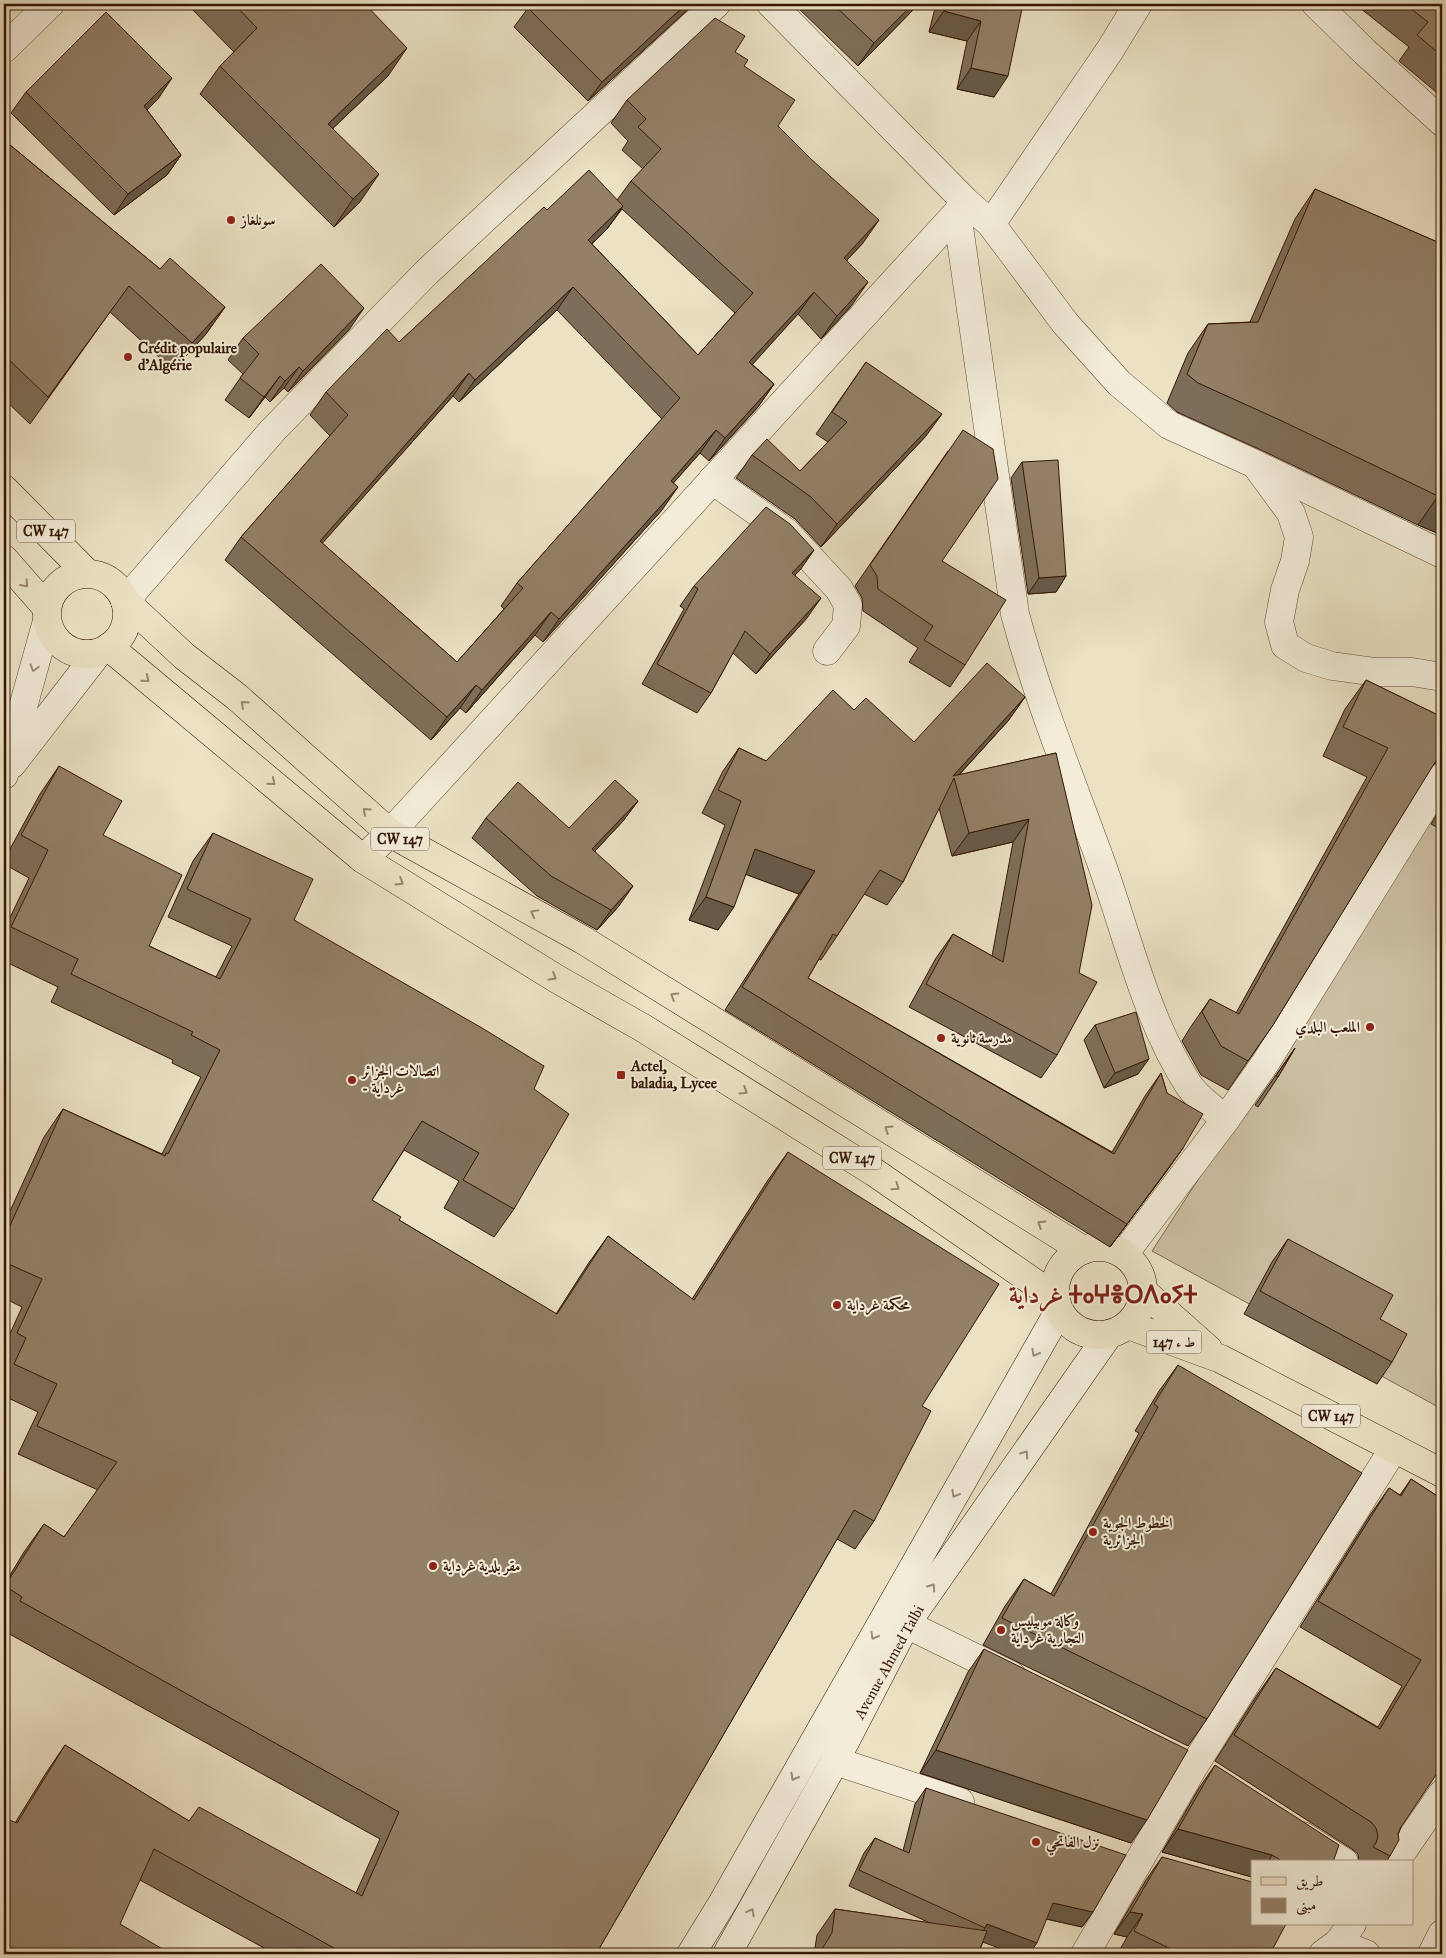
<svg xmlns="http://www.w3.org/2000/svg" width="1446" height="1958" font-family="'IM FELL Great Primer',Amiri,'Noto Sans Tifinagh',serif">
	<rect width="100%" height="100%" fill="#ebe2c4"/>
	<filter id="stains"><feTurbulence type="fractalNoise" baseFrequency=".004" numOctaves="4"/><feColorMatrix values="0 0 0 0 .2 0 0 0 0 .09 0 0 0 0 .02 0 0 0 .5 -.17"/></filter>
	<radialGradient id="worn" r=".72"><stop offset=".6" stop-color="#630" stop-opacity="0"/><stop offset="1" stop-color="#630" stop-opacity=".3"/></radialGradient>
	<!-- pitch -->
	<path fill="#ccbfa3" stroke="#806a53" d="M1442,802V1409L1152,1251Z"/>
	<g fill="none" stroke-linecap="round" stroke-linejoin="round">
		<defs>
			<g id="minor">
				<path d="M771,4L965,201L991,224L1065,323L1119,383L1169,425L1255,464L1442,554"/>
				<path d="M1316,4L1365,52L1442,122"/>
				<path d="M4,49L50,4"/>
				<path d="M957,213L1015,614C1038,700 1072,782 1102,865C1128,938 1146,1018 1188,1084C1197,1098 1213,1109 1226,1119L1124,1254"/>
				<path d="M991,224L1110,50L1138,4"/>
				<path d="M1258,468L1291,513L1299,537L1295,561L1285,590L1279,622L1285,645L1306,658L1332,666L1376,672H1412L1442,677"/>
				<path d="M712,480L786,532L839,589L848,605L846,626L827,651"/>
				<path d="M125,601L273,430L427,272L716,4"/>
				<path d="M363,859L390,833L957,213L963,203"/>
				<path d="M1226,1119L1266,1062L1442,777"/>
				<path d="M906,1624L1012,1676"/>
				<path d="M835,1761L960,1802"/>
				<path d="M1303,1836L1344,1862"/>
				<path d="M1395,1862L1442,1794"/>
				<path d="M1338,1943L1366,1954"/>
				<path d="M1085,1954L1194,1766L1394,1448"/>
				<path d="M1323,1954L1338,1943L1352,1924"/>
				<path d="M1432,1954L1442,1934"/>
			</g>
			<g id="tertiary">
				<path d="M12,764L98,653"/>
				<path d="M4,775L47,621"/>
			</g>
			<g id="secondary">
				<path d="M691,1954L723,1902L1059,1311"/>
				<path d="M727,1954L835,1761L906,1624L1109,1334"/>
			</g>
			<g id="primary">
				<path d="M4,489L87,573"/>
				<path d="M4,559L47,608"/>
				<circle cx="87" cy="614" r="40"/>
				<path d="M125,601L184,656L237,697L390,833L583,940L1083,1250"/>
				<path d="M109,647L363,859L557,979L643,1028L874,1172L1055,1297"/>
				<circle cx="1099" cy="1291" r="44"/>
				<path d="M1144,1292L1208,1349"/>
				<path d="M1128,1325L1221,1359L1442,1473"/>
			</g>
		</defs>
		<!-- minor casing -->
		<use href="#minor" stroke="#624933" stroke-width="29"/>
		<!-- tertiary casing -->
		<use href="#tertiary" stroke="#624933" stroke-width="29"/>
		<!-- secondary casing -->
		<use href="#secondary" stroke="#341603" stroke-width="29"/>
		<!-- primary casing -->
		<use href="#primary" stroke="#341603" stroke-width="29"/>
		<!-- minor -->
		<use href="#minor" stroke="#f2ecd9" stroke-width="28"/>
		<!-- tertiary -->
		<use href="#tertiary" stroke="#f2ecd9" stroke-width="28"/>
		<!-- secondary -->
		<use href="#secondary" stroke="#f2ecd9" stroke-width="28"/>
		<!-- primary -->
		<use href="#primary" stroke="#ebe2c4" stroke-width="28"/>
	</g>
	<!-- wall -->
	<g fill="#7e6e59" stroke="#341603" fill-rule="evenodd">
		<path d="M187,4H365L388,76L333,128L360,202L334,227L200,94L220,66L234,52Z"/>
		<path d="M531,4H694L588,101L514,27L528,8Z"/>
		<path d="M794,4H918L913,10L858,66Z"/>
		<path d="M936,4H1023L994,97L957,89L967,41L929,32Z"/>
		<path d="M1355,4H1442V97L1399,61L1409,47Z"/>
		<path d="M735,52L744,66L778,126L863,243L847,260L852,305L821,339L798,314L752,364L774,384L758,407L709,461L700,453L673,483L662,510L543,642L535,635L466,713L460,708L431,740L225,560L241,537L330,436L310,415L326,392L399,342L547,210L617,200L631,181L643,169L622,150L628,141L611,123L627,100ZM622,209L735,313L698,355L592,244L607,229ZM557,310L662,419L517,583L501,606L504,609L457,662L322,543L453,396L459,402Z"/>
		<path d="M26,92L158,99L147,110L181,155L167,175L114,215L11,113Z"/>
		<path d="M4,140L160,269L225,307L206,334L173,370L110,312L30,424L4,399Z"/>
		<path d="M1315,189L1442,244V535L1418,525L1261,450L1177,412L1167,403L1188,353L1208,324L1250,322L1295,219Z"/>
		<path d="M349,330L288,392L284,388L270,402L265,397L249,418L225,400L243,374L228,360L243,338Z"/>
		<path d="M866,362L926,436L821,547L795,519L736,478L752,455L800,471L828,442L816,434Z"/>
		<path d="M948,451L942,561L965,665L950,687L909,662L918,648L863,611L862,598L855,586Z"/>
		<path d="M1022,462L1066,576L1056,592L1028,594L1011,478Z"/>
		<path d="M814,550L800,570L795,575L807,618L756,674L733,653L711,693L697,713L642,684L684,609L680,606L694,586Z"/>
		<path d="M1366,680L1442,717V762L1434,763L1273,1025L1228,1090L1201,1075L1182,1041L1190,1028L1210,999L1236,1013L1367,777L1323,756L1345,709Z"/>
		<path d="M1025,697L1008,721L959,775L1056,753L1057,1055L1041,1078L909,1007L936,958L953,934L992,956L1013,842L952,856L939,808L903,882L887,905L864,894L837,936L821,960L819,959L808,978L1112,1152L1145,1096L1161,1073L1183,1148L1166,1172L1110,1247L725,1010L799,894L746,874L718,930L689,920L725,825L702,813L723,771L739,748L766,761L854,710L914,742Z"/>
		<path d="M59,766L103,835L149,946L216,977L232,946L168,917L193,861L213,833L294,920L534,1089L514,1209L494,1237L444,1208L459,1181L404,1150L372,1200L399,1220L556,1314L588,1264L608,1236L692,1299L768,1180L788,1152L922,1406L874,1521L855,1549L837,1539L596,1954H275L140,1880L4,1954L15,1823L46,1773L65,1745L189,1821L356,1893L380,1839L4,1631V1585L24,1552L44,1524L64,1537L98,1490L18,1454L38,1412L4,1396V1372L7,1366L4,1364V1347L22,1307L4,1298V1224L44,1137L63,1109L162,1154L201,1077L172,1063L173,1060L51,1002L58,987L4,961V930L29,878L4,864V860L40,794Z"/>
		<path d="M638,801L623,821L595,851L619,906L597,930L537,896L472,838L486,818L569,828Z"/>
		<path d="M1442,806V830L1431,824Z"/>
		<path d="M1095,1025L1138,1074L1104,1088L1084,1040Z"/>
		<path d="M1295,1048L1278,1077L1258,1107L1255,1105Z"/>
		<path d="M1288,1239L1380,1319L1392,1362L1377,1384L1244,1314L1272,1262Z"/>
		<path d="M1178,1365L1207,1719L1188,1746L983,1645L1005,1606L1024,1579L1051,1594L1139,1433L1135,1431L1159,1391Z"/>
		<path d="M1411,1479L1442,1499L1401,1827L1390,1856L1386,1862H1359L1358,1854L1352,1849L1215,1761L1257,1695L1276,1668L1378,1727L1402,1686L1300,1627L1370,1515L1389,1488L1400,1495Z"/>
		<path d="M984,1649L1131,1843L920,1773L968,1672Z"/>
		<path d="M1215,1765L1333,1862H1252V1877L1162,1852L1199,1788Z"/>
		<path d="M926,1788L1093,1912L1082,1927L1046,1919L983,1942L978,1954H814L817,1935L835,1909L930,1923L849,1886L864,1853L875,1838L903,1851L915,1804Z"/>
		<path d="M1162,1857L1270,1954H1120L1118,1953L1127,1937L1114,1934L1146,1880Z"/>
	</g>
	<!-- shaded-wall -->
	<g fill="#675a48" stroke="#341603">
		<path d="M686,4H694L588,101L602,82Z"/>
		<path d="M913,4H918L913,10L858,66L874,43Z"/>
		<path d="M944,11L981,21L967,41L929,32Z"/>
		<path d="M407,48L388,76L309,151L328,124Z"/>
		<path d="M971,68L1008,76L994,97L957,89Z"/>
		<path d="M172,78L158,99L130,127L144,106Z"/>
		<path d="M181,155L167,175L114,215L128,194Z"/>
		<path d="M379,174L360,202L334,227L353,199Z"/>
		<path d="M623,206L607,229L572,263L588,240Z"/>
		<path d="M879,220L863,243L828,280L844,258Z"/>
		<path d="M868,282L852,305L821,339L837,316Z"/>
		<path d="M573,287L557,310L459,402L475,380Z"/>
		<path d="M814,292L798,314L734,385L749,362Z"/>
		<path d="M225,307L206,334L173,370L192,343Z"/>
		<path d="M364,308L349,330L288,392L303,371Z"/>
		<path d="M299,367L284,388L270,402L285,381Z"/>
		<path d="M469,373L453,396L304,564L320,541Z"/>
		<path d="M280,376L265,397L249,418L264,397Z"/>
		<path d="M774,384L758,407L709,461L725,438Z"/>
		<path d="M942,414L926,436L821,547L837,524Z"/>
		<path d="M716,430L700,453L655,504L671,481Z"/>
		<path d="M678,487L662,510L543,642L559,619Z"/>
		<path d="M1438,496L1442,498V535L1418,525Z"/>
		<path d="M814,550L800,570L778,593L792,573Z"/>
		<path d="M1066,576L1056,592L1028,594L1039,578Z"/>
		<path d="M821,598L807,618L756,674L770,654Z"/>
		<path d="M551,612L535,635L466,713L482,690Z"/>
		<path d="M476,685L460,708L431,740L447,717Z"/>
		<path d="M1025,697L1008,721L954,780L953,776Z"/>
		<path d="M1442,749V762L1434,764Z"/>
		<path d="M638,801L623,821L578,869L592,849Z"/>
		<path d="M1029,819L1013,842L952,856L969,833Z"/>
		<path d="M755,849L815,871L799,894L739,872Z"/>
		<path d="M633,886L619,906L597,930L611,910Z"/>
		<path d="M706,897L734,907L718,930L689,920Z"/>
		<path d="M1149,1059L1138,1074L1104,1088L1115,1073Z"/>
		<path d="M1183,1148L1166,1172L1110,1247L1127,1224Z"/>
		<path d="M936,1750L1147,1820L1131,1843L920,1773Z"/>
		<path d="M1178,1829L1272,1855L1268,1862H1252V1877L1162,1852Z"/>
		<path d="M1053,1903L1093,1912L1082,1927L1042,1918Z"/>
		<path d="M1130,1912L1143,1914L1127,1937L1114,1934Z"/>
		<path d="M987,1924L1037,1943L1029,1954H1015L977,1940L985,1928Z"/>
	</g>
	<!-- building -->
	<g fill="#938067" stroke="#341603" fill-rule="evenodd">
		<path d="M234,4H365L407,48L328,124L379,174L353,199L220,66L257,28Z"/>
		<path d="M531,4H686L602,82L528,8Z"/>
		<path d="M833,4H913L874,43Z"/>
		<path d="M946,4H1023L1008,76L971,68L981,21L944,11Z"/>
		<path d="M1405,4H1442V56L1417,35L1428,22Z"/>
		<path d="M106,12L172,78L144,106L181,155L128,194L26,92Z"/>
		<path d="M715,18L745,36L735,52L748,60L744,66L795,100L778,126L811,159L879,220L844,258L868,282L837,316L814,292L749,362L774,384L725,438L716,430L671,481L678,487L559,619L551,612L482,690L476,685L447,717L241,537L348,415L326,392L387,329L399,342L544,207L547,210L589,170L623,206L588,240L698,355L753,293L631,181L661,149L638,127L646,119L627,100ZM573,287L680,398L517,583L523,588L457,662L320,541L469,373L475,380Z"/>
		<path d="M4,140L160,269L170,258L225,307L192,343L129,286L48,397L4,355Z"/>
		<path d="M1315,189L1442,244V498L1282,421L1198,383L1187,374L1208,324L1258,322Z"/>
		<path d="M321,264L364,308L303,371L299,367L285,381L280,376L264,397L240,378L259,354L243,338Z"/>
		<path d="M866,362L942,414L837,524L811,497L752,455L767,439L800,471L847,422L832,412Z"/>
		<path d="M963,430L993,449L998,479L942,561L1006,600L965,665L924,640L933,626L878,589L877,576L870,565Z"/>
		<path d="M1058,460L1066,576L1039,578L1022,462Z"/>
		<path d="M766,507L790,524L814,550L792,573L821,598L770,654L745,631L711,693L657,664L698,589L694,586Z"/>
		<path d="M987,663L1025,697L953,776L1056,753L1092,905L1079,973L1097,982L1057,1055L926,984L953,934L1003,962L1029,819L969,833L954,778L903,882L880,870L837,936L833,934L808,978L1114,1154L1161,1073L1167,1093L1203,1114L1183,1148L1127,1224L742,987L815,871L755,849L734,907L706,897L741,801L718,790L739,748L766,761L833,690L854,710L866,698L914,742Z"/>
		<path d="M1366,680L1442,717V751L1273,1025L1248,1061L1221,1046L1202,1012L1210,999L1239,1014L1388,748L1343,727Z"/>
		<path d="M59,766L122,801L103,835L182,875L149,946L220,979L251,919L187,889L213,833L313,879L294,920L482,1028L544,1066L534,1089L569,1114L514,1209L463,1180L479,1153L422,1121L372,1200L401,1217L399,1220L557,1314L608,1236L694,1300L788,1152L999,1284L922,1406L931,1411L874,1521L854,1510L596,1954H345L154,1849L120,1924L171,1954H4V1818L17,1823L65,1745L189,1821L199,1807L362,1896L399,1812L20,1601L22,1597L5,1586L44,1524L64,1537L117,1462L37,1426L57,1384L14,1364L26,1338L17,1333L42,1279L4,1262V1228L8,1230L63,1109L165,1156L166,1153L168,1154L220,1050L191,1035L193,1032L71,974L78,959L11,927L48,850L21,835Z"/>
		<path d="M615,780L638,801L592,849L633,886L611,910L551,876L486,818L518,782L569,828Z"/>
		<path d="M1136,1012L1149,1059L1115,1073L1095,1025Z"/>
		<path d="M1295,1048L1278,1077L1276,1076Z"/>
		<path d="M1288,1239L1393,1295L1380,1319L1407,1334L1392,1362L1260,1291Z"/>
		<path d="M1178,1365L1362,1473L1207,1719L1002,1618L1024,1579L1054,1596L1158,1407L1154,1404Z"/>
		<path d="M1411,1479L1442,1499V1766L1401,1827L1398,1834L1399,1840L1390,1856L1373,1847L1376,1843L1378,1836L1376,1828L1371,1822L1234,1735L1276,1668L1380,1729L1421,1660L1318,1601L1389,1488L1401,1496Z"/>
		<path d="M984,1649L1188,1750L1147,1820L936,1750Z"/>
		<path d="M1215,1765L1339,1845L1333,1862H1280L1279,1859L1272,1855L1178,1829Z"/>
		<path d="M926,1788L1126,1855L1093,1912L1053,1903L1037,1943L987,1924L985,1928L859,1870L875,1838L909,1853Z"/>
		<path d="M1162,1857L1252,1882V1924H1286L1270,1954H1238L1236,1953V1954H1181L1134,1931L1143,1914L1130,1912Z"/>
		<path d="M835,1909L987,1931L978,1954H819L832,1933Z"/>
	</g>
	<!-- one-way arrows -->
	<defs><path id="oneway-chevron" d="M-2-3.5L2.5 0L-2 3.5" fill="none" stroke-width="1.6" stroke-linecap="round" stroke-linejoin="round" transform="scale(1.25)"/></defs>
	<g stroke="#99866d">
		<use href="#oneway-chevron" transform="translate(25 584) rotate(48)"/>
		<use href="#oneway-chevron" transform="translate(146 679) rotate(39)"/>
		<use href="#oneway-chevron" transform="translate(244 704) rotate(-138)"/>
		<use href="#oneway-chevron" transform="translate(272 782) rotate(40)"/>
		<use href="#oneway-chevron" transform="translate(366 811) rotate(-138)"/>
		<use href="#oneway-chevron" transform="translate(400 882) rotate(32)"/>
		<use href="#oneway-chevron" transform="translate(534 913) rotate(-151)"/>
		<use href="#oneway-chevron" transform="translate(553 977) rotate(31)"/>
		<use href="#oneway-chevron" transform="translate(674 996) rotate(-148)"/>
		<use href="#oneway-chevron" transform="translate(744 1091) rotate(32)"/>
		<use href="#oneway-chevron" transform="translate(888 1129) rotate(-148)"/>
		<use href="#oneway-chevron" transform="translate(896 1187) rotate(35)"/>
		<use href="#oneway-chevron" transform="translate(1041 1224) rotate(-148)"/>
	</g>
	<g stroke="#9c8c79">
		<use href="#oneway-chevron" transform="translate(34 668) rotate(106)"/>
		<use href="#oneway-chevron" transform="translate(1035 1353) rotate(120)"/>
		<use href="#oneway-chevron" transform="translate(1025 1454) rotate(-55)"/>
		<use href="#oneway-chevron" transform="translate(955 1494) rotate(120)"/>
		<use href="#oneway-chevron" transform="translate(932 1587) rotate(-55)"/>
		<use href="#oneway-chevron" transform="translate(874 1636) rotate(120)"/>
		<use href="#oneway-chevron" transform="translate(794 1777) rotate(120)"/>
		<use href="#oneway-chevron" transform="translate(751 1912) rotate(-61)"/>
	</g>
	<!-- markers -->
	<g fill="#8f2418" stroke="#f2ecd9" stroke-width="2">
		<circle cx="231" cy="220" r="5"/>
		<circle cx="128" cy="357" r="5"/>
		<circle cx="1370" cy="1027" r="5"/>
		<circle cx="941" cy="1038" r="5"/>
		<rect x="616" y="1070" width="10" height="10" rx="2.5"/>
		<circle cx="352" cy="1080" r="5"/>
		<circle cx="837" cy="1305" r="5"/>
		<circle cx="1093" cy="1532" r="5"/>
		<circle cx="433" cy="1566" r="5"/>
		<circle cx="1001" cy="1630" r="5"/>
		<circle cx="1036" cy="1842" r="5"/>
	</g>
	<g text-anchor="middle" stroke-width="4" stroke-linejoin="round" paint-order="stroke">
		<!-- shield labels -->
		<g fill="#f2ecd9" stroke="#6d5643" stroke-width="1">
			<rect x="17" y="519.5" width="58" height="23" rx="4"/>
			<rect x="371" y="827.5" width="58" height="23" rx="4"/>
			<rect x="823" y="1146.5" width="58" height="23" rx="4"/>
			<rect x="1146.5" y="1330.5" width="55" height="23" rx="4"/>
			<rect x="1302" y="1404.5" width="58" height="23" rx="4"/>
		</g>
		<g font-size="14" font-weight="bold" fill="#341603">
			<text x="46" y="536">CW 147</text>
			<text x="400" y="844">CW 147</text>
			<text x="852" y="1163">CW 147</text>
			<text x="1174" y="1347">ط ء 147</text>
			<text x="1331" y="1421">CW 147</text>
		</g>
		<!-- poi labels -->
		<g font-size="15" font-weight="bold" fill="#341603" stroke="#f2ecd9" text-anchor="start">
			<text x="241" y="225">سونلغاز</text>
			<text x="138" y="353">Crédit populaire<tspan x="138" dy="17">d'Algérie</tspan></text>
			<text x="1360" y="1032" text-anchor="end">الملعب البلدي</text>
			<text x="951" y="1043">مدرسة ثانوية</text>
			<text x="631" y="1071">Actel,<tspan x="631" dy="17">baladia, Lycee</tspan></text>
			<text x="362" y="1076">اتصالات الجزائر<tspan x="362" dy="17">- غرداية</tspan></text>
			<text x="847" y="1310">محكمة غرداية</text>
			<text x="1103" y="1528">الخطوط الجوية<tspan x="1103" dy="17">الجزائرية</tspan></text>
			<text x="443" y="1571">مقر بلدية غرداية</text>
			<text x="1011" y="1626">وكالة موبيليس<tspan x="1011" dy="17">التجارية غرداية</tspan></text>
			<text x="1046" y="1847">نزل الفاتحي</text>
		</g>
		<!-- street labels -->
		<g font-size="15" fill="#341603" stroke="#f2ecd9">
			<text transform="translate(889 1662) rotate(-61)" y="5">Avenue Ahmed Talbi</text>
		</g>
		<!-- town labels -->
		<g font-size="25" font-weight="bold" fill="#7a1f14" stroke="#f2ecd9">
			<text x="1103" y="1303">غرداية ⵜⴰⵖⴻⵔⴷⴰⵢⵜ</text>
		</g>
	</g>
	<!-- margin -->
	<rect width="1446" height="1958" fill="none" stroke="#ebe2c4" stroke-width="20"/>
	<rect x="5" y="5" width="1436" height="1948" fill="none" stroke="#341603" stroke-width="2.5"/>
	<rect x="10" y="10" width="1426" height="1938" fill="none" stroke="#341603"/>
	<!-- legend -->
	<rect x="1251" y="1860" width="162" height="65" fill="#f2ecd9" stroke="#a69683"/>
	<rect x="1261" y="1877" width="25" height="8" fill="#ebe2c4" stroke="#a69683"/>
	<text x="1296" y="1886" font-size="15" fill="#341603">طريق</text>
	<rect x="1261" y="1898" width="25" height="15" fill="#938067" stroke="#a69683"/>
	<text x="1296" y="1910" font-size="15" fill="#341603">مبنى</text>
	<rect width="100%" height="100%" filter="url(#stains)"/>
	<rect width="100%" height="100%" fill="url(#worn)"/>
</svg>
